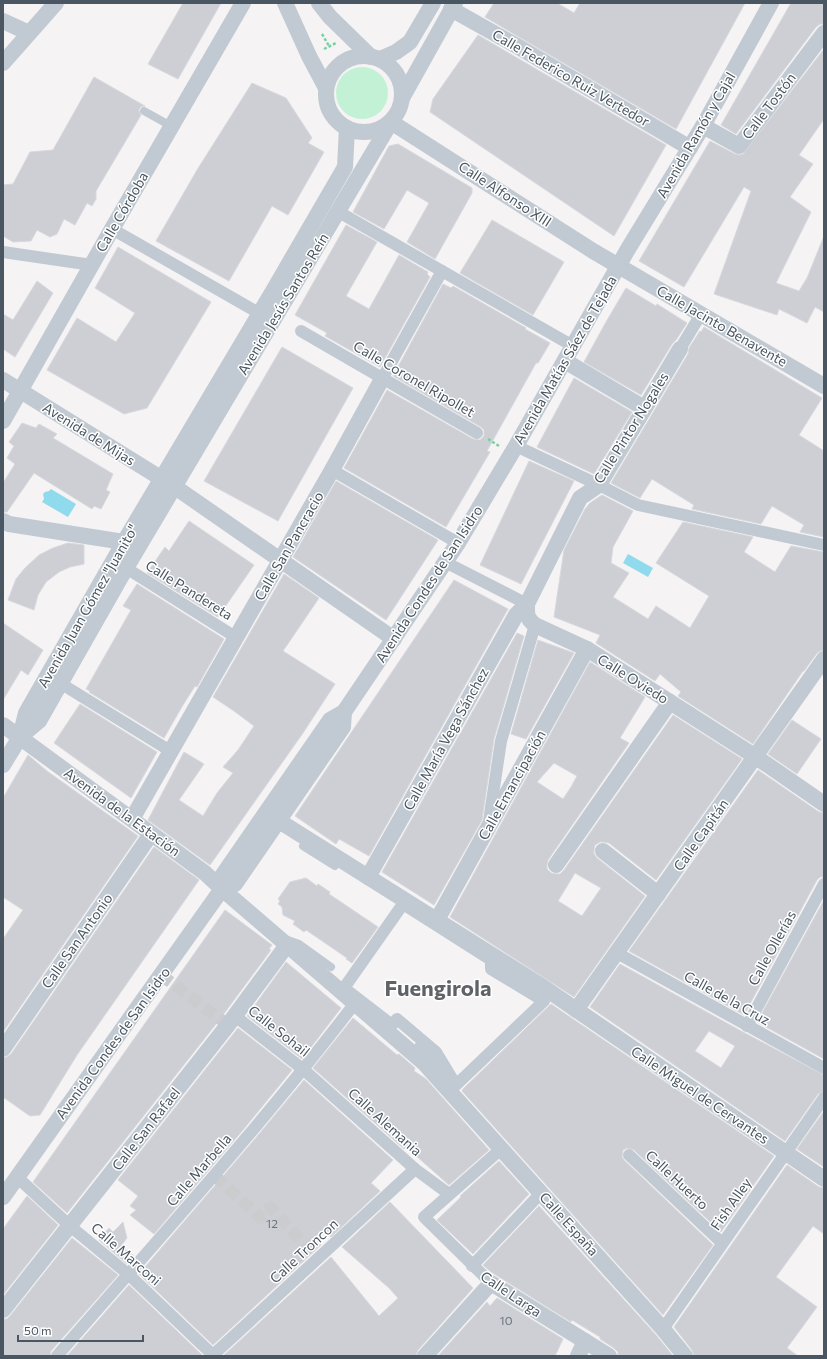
<svg xmlns="http://www.w3.org/2000/svg" width="827" height="1359" font-family="Commissioner,sans-serif">
	<rect width="100%" height="100%" fill="#f5f3f3"/>
	<!-- green -->
	<circle fill="#c3f1d5" cx="362" cy="93" r="26"/>
	<!-- water -->
	<g fill="#90daee">
		<path d="M51,489L76,504L68,517L42,502L44,499L43,494L45,492L49,491Z"/>
		<path d="M628,554L653,568L648,577L623,563Z"/>
	</g>
	<!-- building -->
	<g fill="#cdcfd5" stroke="#d7d9de" fill-rule="evenodd">
		<path d="M183,3H221L178,79L148,64Z"/>
		<path d="M494,3H557L574,13L580,3H745L676,129L485,17Z"/>
		<path d="M791,3H824V24H820L816,27L736,134L721,125Z"/>
		<path d="M478,35L666,145L614,236L430,112L433,99Z"/>
		<path d="M824,49V119L799,155L813,164L790,197L811,212L776,283L799,291L807,278L824,236V312L815,307L807,323L779,309L777,315L714,294L751,191L744,187L684,287L639,261L710,141L735,154L739,155L743,154Z"/>
		<path d="M94,77L145,106H142L139,109V111L141,115L96,191V199L92,206L87,203L75,225L64,219L57,234L50,237L37,230L31,241L13,242L3,236V185L13,184L30,152L53,150Z"/>
		<path d="M252,83L286,98L312,138L308,143L324,152L288,215L272,206L229,281L156,241L197,170Z"/>
		<path d="M398,144L472,188V193L435,259L407,242L429,203L407,190L384,229L353,212L389,146Z"/>
		<path d="M492,220L564,262L533,315L460,273Z"/>
		<path d="M346,225L377,242L346,296L369,309L399,255L428,272L427,274L430,277L380,367L325,336L327,333L295,315Z"/>
		<path d="M118,247L211,302L147,408L124,414L47,370L77,318L116,342L135,313L95,288Z"/>
		<path d="M37,281L53,293L15,357L3,349V314L13,320Z"/>
		<path d="M443,284L451,288L453,286L526,328L525,329L550,343L538,363H536L487,451L490,452L446,527L344,468L387,390L473,439L480,440L484,436V430L481,427L393,376Z"/>
		<path d="M626,288L656,306L657,304L687,323L676,340L672,344L641,395L584,362L606,322Z"/>
		<path d="M704,327L822,398L799,435L824,451V537L800,532L804,525L772,506L761,524L692,509L694,505L652,479L640,498L611,483L688,354L689,348L700,331L701,332Z"/>
		<path d="M282,347L353,388L278,521L204,481Z"/>
		<path d="M574,378L632,412L594,474L537,447Z"/>
		<path d="M22,423L36,428L39,424L57,434L53,438L113,474L106,490L110,492L101,509L94,506L92,509L34,473L7,512H3V483L15,464L7,458L14,446L9,442Z"/>
		<path d="M529,461L574,481L521,584L480,565Z"/>
		<path d="M336,481L438,540L386,620L293,557Z"/>
		<path d="M602,495L633,511L613,547L611,563L629,573L613,597L648,619L656,606L690,628L709,596L656,563L683,522L753,537L744,552L775,572L791,546L824,552V650L820,651L817,653L804,671H803L753,744L678,696L681,692L660,674L655,681L596,643L600,635L554,617L564,550L585,509L590,503Z"/>
		<path d="M189,521L254,565L218,617L147,573L165,547L169,551Z"/>
		<path d="M68,543L84,545V564L70,567L59,572L46,582L38,595L34,610L8,600L16,579L25,568L39,555L53,548Z"/>
		<path d="M284,574L319,598L283,651L335,684L303,733L210,865L148,820L184,752L204,764L179,800L203,816L217,793L233,773L223,767L238,750L254,726L234,711L213,697Z"/>
		<path d="M454,580L508,609L369,856L339,839L336,844L295,816Z"/>
		<path d="M137,584L224,639L197,687L195,686L183,705L164,738L89,692L90,691L86,689L131,610L123,606Z"/>
		<path d="M3,623L43,650L28,675L21,670L3,700Z"/>
		<path d="M517,633L524,636L494,739L482,820L434,905L382,872Z"/>
		<path d="M538,640L574,653L526,739L511,734Z"/>
		<path d="M590,662L645,697L620,738L629,743L548,860L547,865V869L551,873L556,874H560L564,870L673,715L742,759L656,880L609,843L604,842H600L595,845L594,850V854L597,858L645,896L574,997L450,917ZM554,763L577,776L571,787L563,799L537,782ZM575,873L601,888L582,916L558,901Z"/>
		<path d="M80,704L157,752L131,798L54,743Z"/>
		<path d="M792,720L821,739L797,774L768,754Z"/>
		<path d="M28,755L47,771L138,836L3,1032V939L23,910L3,897V798Z"/>
		<path d="M758,770L819,812L824,813V877H820L817,880L744,1015L629,951Z"/>
		<path d="M154,847L199,880L77,1055L40,1115L30,1116L3,1097V1058L7,1057L11,1054Z"/>
		<path d="M306,878L317,886L318,884L330,892L329,894L378,927L352,963L346,959L347,958L306,930L304,932L293,924L295,921L283,915L282,907L278,904L280,901L278,899L290,882Z"/>
		<path d="M824,900V1059L757,1022Z"/>
		<path d="M225,910L272,945L269,949L271,950L220,1019L67,1213L33,1182Z"/>
		<path d="M286,962L341,1008L302,1059L247,1016Z"/>
		<path d="M620,964L743,1032L824,1075V1091L818,1094L785,1141L590,1007ZM709,1031L735,1046L721,1068L695,1051Z"/>
		<path d="M551,1004L774,1156L721,1232L634,1150L627,1148L623,1150L622,1157L624,1160L713,1245L663,1315L462,1091L463,1089Z"/>
		<path d="M353,1018L397,1055L399,1054L415,1068L414,1071L426,1079L489,1150L449,1185L406,1147L404,1149L313,1068Z"/>
		<path d="M238,1028L292,1070L243,1130L154,1234L130,1215L136,1210L130,1206L138,1196L118,1180Z"/>
		<path d="M304,1080L393,1160L371,1183L380,1191L331,1237L323,1230L315,1237L321,1245L213,1345L139,1274L254,1140Z"/>
		<path d="M824,1111V1167L797,1149Z"/>
		<path d="M499,1161L529,1194L473,1254L437,1220L461,1197L460,1196Z"/>
		<path d="M787,1165L819,1187L824,1188V1234L813,1226L776,1277L817,1307L787,1348L798,1356H694L692,1350L674,1327Z"/>
		<path d="M27,1196L58,1225L3,1295V1229Z"/>
		<path d="M390,1202L473,1288L418,1350L416,1356H223L331,1257L379,1316L398,1298L389,1288L342,1247Z"/>
		<path d="M539,1206L656,1335L673,1356H618V1352L614,1348L600,1339V1337L572,1320L571,1322L491,1272L483,1265Z"/>
		<path d="M123,1222L127,1238L121,1246L134,1256L127,1264L99,1240L109,1228L113,1232Z"/>
		<path d="M72,1238L118,1275L51,1351L50,1356H3V1319H7L10,1316Z"/>
		<path d="M129,1285L203,1356H67Z"/>
		<path d="M497,1298L563,1339L555,1356H438L487,1302L490,1306Z"/>
	</g>
	<g fill="none" stroke-linecap="round" stroke-linejoin="round">
		<!-- pedestrian-tunnel -->
		<g stroke="#caccce" stroke-width="12" stroke-dasharray="12 6" stroke-linecap="butt">
			<path d="M161,975L228,1025"/>
			<path d="M215,1176L261,1218L270,1207L318,1259"/>
		</g>
		<!-- path -->
		<g stroke="#7ad0a6" stroke-width="2.5" stroke-dasharray="3 2" stroke-linecap="butt">
			<path d="M322,34L329,46"/>
			<path d="M324,49L336,43"/>
			<path d="M488,439L499,446"/>
		</g>
		<!-- service -->
		<g stroke="#c1cad2" stroke-width="8">
			<path d="M144,111L171,126"/>
			<path d="M303,846L335,866"/>
			<path d="M288,940L299,944L331,967"/>
			<path d="M419,1045L431,1056L436,1071"/>
		</g>
		<!-- pedestrian -->
		<g stroke="#c1cad2" stroke-width="12">
			<path d="M337,211L573,346"/>
			<path d="M112,229L259,313"/>
			<path d="M3,252L92,265"/>
			<path d="M301,331L477,433"/>
			<path d="M680,349L701,314"/>
			<path d="M382,379L442,271"/>
			<path d="M516,446L599,485L638,505L824,545"/>
			<path d="M332,470L458,543"/>
			<path d="M445,562L527,604"/>
			<path d="M126,568L237,638"/>
			<path d="M60,683L172,752"/>
			<path d="M489,821L501,741L535,625"/>
			<path d="M403,904L491,960V969L544,1001L456,1085L436,1052L397,1019L392,1025L344,988Z"/>
			<path d="M617,953L824,1068"/>
			<path d="M235,1016L304,1070L415,1169L449,1194"/>
			<path d="M747,1026L824,884"/>
			<path d="M629,1155L722,1243"/>
			<path d="M17,1177L70,1226L128,1274L214,1356"/>
			<path d="M472,1266L541,1193"/>
			<path d="M491,1283L424,1217L501,1149"/>
			<path d="M663,1329L824,1098"/>
			<path d="M57,1356C159,1238 264,1123 358,999"/>
			<path d="M212,1356L415,1169"/>
		</g>
		<!-- minor -->
		<g stroke="#c1cad2" stroke-width="16">
			<path d="M285,3L309,56L326,88"/>
			<path d="M319,3L330,17L371,57"/>
			<path d="M451,9L517,46L690,148"/>
			<path d="M3,21L29,33"/>
			<circle cx="364" cy="94" r="38"/>
			<path d="M380,59L396,52L410,42L433,3"/>
			<path d="M3,63L56,3"/>
			<path d="M402,98L455,3"/>
			<path d="M703,126L739,146L824,33"/>
			<path d="M565,361L644,408"/>
			<path d="M3,380L175,487L394,639"/>
			<path d="M3,421L112,229L243,3"/>
			<path d="M3,521L9,524L124,542"/>
			<path d="M527,604C527,614 526,618 535,625L587,649L756,757L824,804"/>
			<path d="M3,725L205,873L222,889L424,1063L663,1329L685,1356"/>
			<path d="M20,737L26,713L124,542L273,291L345,167L347,128"/>
			<path d="M3,765L20,737L39,721L126,568L391,122L593,251L824,386"/>
			<path d="M132,819L332,470L382,379"/>
			<path d="M279,821L543,987L824,1179"/>
			<path d="M603,851L658,894"/>
			<path d="M556,865L670,702"/>
			<path d="M368,877L516,615L527,604L580,498L599,485L680,349"/>
			<path d="M222,889V876L330,720L344,712L458,543L516,446L628,249L703,126L771,3"/>
			<path d="M437,920L587,649"/>
			<path d="M576,1010L824,659"/>
			<path d="M3,1049L151,834"/>
			<path d="M3,1197L222,889L235,884L343,727L344,712"/>
			<path d="M3,1310L228,1025L287,945"/>
			<path d="M425,1356L491,1283L609,1356"/>
			<path d="M578,1356L585,1341"/>
		</g>
	</g>
	<g text-anchor="middle" stroke-width="3" stroke-linejoin="round" paint-order="stroke">
		<!-- number labels -->
		<g font-size="12" fill="#6b747e">
			<text x="272" y="1228">12</text>
			<text x="506" y="1325">10</text>
		</g>
		<!-- street labels -->
		<g font-size="14" fill="#4a5661" stroke="#fff">
			<text transform="translate(571 78) rotate(30)" y="5">Calle Federico Ruiz Vertedor</text>
			<text transform="translate(769 106) rotate(-53)" y="5">Calle Tostón</text>
			<text transform="translate(696 135) rotate(-60)" y="5">Avenida Ramón y Cajal</text>
			<text transform="translate(505 194) rotate(33)" y="5">Calle Alfonso XIII</text>
			<text transform="translate(122 212) rotate(-60)" y="5">Calle Córdoba</text>
			<text transform="translate(283 304) rotate(-59)" y="5">Avenida Jesús Santos Reín</text>
			<text transform="translate(722 326) rotate(30)" y="5">Calle Jacinto Benavente</text>
			<text transform="translate(565 360) rotate(-60)" y="5">Avenida Matías Sáez de Tejada</text>
			<text transform="translate(414 379) rotate(30)" y="5">Calle Coronel Ripollet</text>
			<text transform="translate(631 428) rotate(-58)" y="5">Calle Pintor Nogales</text>
			<text transform="translate(89 434) rotate(32)" y="5">Avenida de Mijas</text>
			<text transform="translate(289 546) rotate(-60)" y="5">Calle San Pancracio</text>
			<text transform="translate(429 584) rotate(-57)" y="5">Avenida Condes de San Isidro</text>
			<text transform="translate(189 590) rotate(32)" y="5">Calle Pandereta</text>
			<text transform="translate(88 606) rotate(-60)" y="5">Avenida Juan Gómez "Juanito"</text>
			<text transform="translate(633 679) rotate(32)" y="5">Calle Oviedo</text>
			<text transform="translate(446 739) rotate(-61)" y="5">Calle María Vega Sánchez</text>
			<text transform="translate(512 785) rotate(-61)" y="5">Calle Emancipación</text>
			<text transform="translate(122 812) rotate(36)" y="5">Avenida de la Estación</text>
			<text transform="translate(701 835) rotate(-55)" y="5">Calle Capitán</text>
			<text transform="translate(77 941) rotate(-55)" y="5">Calle San Antonio</text>
			<text transform="translate(772 948) rotate(-61)" y="5">Calle Ollerías</text>
			<text transform="translate(727 998) rotate(29)" y="5">Calle de la Cruz</text>
			<text transform="translate(279 1031) rotate(38)" y="5">Calle Sohail</text>
			<text transform="translate(113 1043) rotate(-54)" y="5">Avenida Condes de San Isidro</text>
			<text transform="translate(700 1095) rotate(34)" y="5">Calle Miguel de Cervantes</text>
			<text transform="translate(385 1122) rotate(42)" y="5">Calle Alemania</text>
			<text transform="translate(146 1129) rotate(-52)" y="5">Calle San Rafael</text>
			<text transform="translate(199 1170) rotate(-49)" y="5">Calle Marbella</text>
			<text transform="translate(677 1180) rotate(43)" y="5">Calle Huerto</text>
			<text transform="translate(731 1204) rotate(-55)" y="5">Fish Alley</text>
			<text transform="translate(569 1224) rotate(48)" y="5">Calle España</text>
			<text transform="translate(304 1251) rotate(-43)" y="5">Calle Troncon</text>
			<text transform="translate(126 1254) rotate(41)" y="5">Calle Marconi</text>
			<text transform="translate(511 1294) rotate(34)" y="5">Calle Larga</text>
		</g>
		<!-- town labels -->
		<g font-size="22" font-weight="bold" fill="#5f6368" stroke="#fff">
			<text x="438" y="996">Fuengirola</text>
		</g>
	</g>
	<!-- border -->
	<rect width="827" height="1359" fill="none" stroke="#4a5661" stroke-width="8"/>
	<!-- scale -->
	<path d="M18 1335v6h125v-6" fill="none" stroke="#4a5661" stroke-width="2"/>
	<text x="24" y="1335" font-size="12" fill="#4a5661" stroke="#ffffff" stroke-width="3" paint-order="stroke">50 m</text>
</svg>
